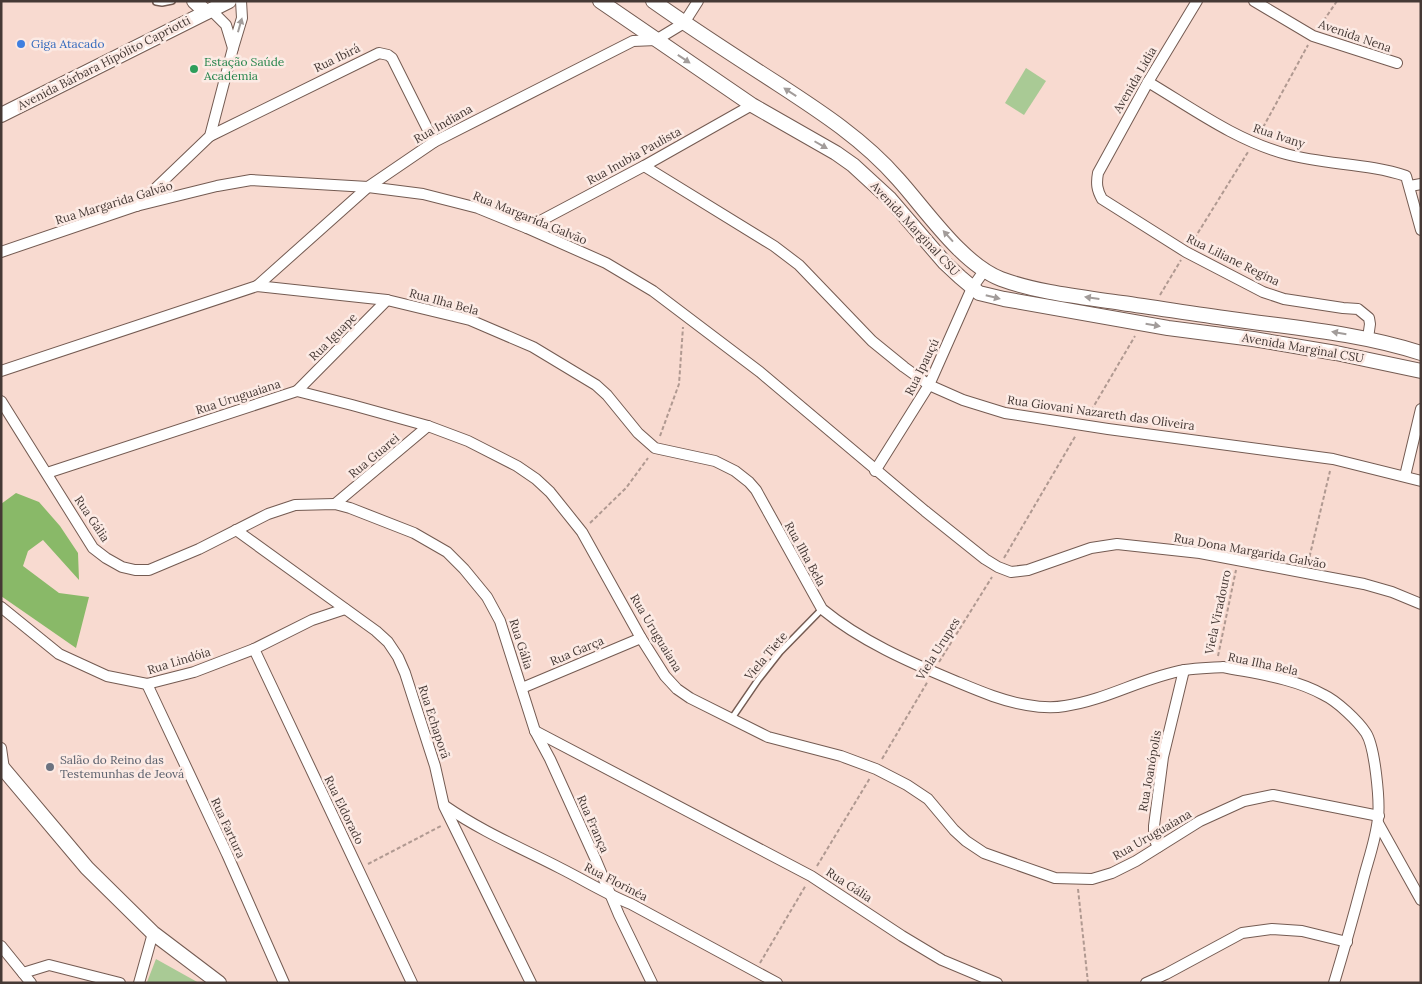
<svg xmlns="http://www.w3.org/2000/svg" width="1422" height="984" font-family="Lora,serif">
	<rect width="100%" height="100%" fill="#f8dad0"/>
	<!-- green -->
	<g fill="#a9ca95">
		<path d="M1026,68L1046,81L1024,115L1005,103Z"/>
		<path d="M156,959L199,983L147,982Z"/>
	</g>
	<!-- forest -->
	<path fill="#89b968" d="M16,493L39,502L60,526L78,553L79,580L43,540L28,551L23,566L59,593L89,597L76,648L1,596V504Z"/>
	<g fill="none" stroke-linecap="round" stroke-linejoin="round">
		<defs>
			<g id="lane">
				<path d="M156,2L162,3L172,1"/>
				<path d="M732,718L758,680L780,652L822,609"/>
			</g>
			<g id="street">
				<path d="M1197,1L1148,82L1098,173C1096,184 1097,190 1102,199L1186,252L1263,292L1284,299L1343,308L1358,309L1369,318L1370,324L1368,338"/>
				<path d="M1254,1L1313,36L1397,63"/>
				<path d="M211,10L226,25L233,48"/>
				<path d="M1148,82C1192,108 1235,140 1286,154C1325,165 1368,163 1406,176L1421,230"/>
				<path d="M210,136L379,53L388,55L392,58L434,142"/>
				<path d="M644,166L774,246L799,265L872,341L904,367L929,385L963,400L1005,413L1108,429L1333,459L1421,481"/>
				<path d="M1410,186L1421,184"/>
				<path d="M137,206L210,136L233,48L242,18L241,1"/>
				<path d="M527,228L644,166L752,105"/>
				<path d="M1,252L136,206L217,186L251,180L368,187L423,194L478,208L527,228L606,263L653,291L760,372L925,511L985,559L998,567L1011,572L1028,570L1091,548L1117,544L1200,553L1364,584L1392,592L1421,604"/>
				<path d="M257,286L368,187L434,142L633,41L656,40L684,23L698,1"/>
				<path d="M1,371L257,286L387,300L470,320L533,347L596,385L607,395L638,433L655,448L715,461L735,471L749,482L756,490L822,609C861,641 909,662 955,681C979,691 1002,701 1027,705C1038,707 1054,708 1065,706C1107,700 1143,677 1185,670C1197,668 1210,668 1223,667C1257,674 1294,678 1324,695C1337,701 1358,721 1366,733C1375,747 1380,801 1378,818C1376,840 1367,863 1362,884C1353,918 1344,950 1334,983"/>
				<path d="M297,391L387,300"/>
				<path d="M1,401L93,548L106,558L122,567L135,570H149L199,549L268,514L295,505L335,504L350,508L414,533L447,552L464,569L487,597L500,621L535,731L550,759L595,858L619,915L652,983"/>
				<path d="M875,471L929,385L972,288L984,271"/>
				<path d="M47,473L297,391L352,405L428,426L468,441L517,466L536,479L550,492L582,532L641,638L665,676L677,689L690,698L768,737L841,756L876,769L907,785L928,799L954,830L966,841L984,853L1055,878L1092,879L1112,873L1136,861L1200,821L1244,801L1273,795L1379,816"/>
				<path d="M1405,476L1421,409"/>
				<path d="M335,504L428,426"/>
				<path d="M236,530L376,631L388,642L398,657L405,673L435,766L444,806L531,983"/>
				<path d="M1,607L59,654L107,676L147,684L194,672L254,649L312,620L345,609"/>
				<path d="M254,649L412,983"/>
				<path d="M147,684L227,854L284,983"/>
				<path d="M522,688L641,638"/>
				<path d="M535,731L811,876L902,936L942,960L997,983"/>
				<path d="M1,748L4,769"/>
				<path d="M445,806C481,831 521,848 560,868C584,880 606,894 631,904L777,983"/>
				<path d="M1378,823L1421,900"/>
				<path d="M1158,847L1154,838V826L1163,757L1184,670"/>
				<path d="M1,946L31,983"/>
				<path d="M23,973L49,965L120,983"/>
				<path d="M139,983L153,933"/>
				<path d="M1146,983L1166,974L1242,933L1272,929L1302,931L1347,942"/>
			</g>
			<g id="secondary">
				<path d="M194,1L206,12"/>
				<path d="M600,1L752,105L836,153L853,165L890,199L945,263L960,277L979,293L1004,299L1168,328L1253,339L1336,353L1421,371"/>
				<path d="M653,1C694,30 736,57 778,84C821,112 864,140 898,179C926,210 962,264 1001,279C1039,293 1082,297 1122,303C1158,308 1194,314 1231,319C1295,328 1359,333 1421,353"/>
				<path d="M1,115L229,1"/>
				<path d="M1,766L87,868L153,933L219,983"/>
			</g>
		</defs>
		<!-- lane casing -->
		<use href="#lane" stroke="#745b52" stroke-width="8"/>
		<!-- street casing -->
		<use href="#street" stroke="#745b52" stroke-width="12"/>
		<!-- secondary casing -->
		<use href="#secondary" stroke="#745b52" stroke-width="16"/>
		<!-- path -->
		<g stroke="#b09991" stroke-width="2" stroke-dasharray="4 2.5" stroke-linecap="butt">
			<path d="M1320,26L1337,1"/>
			<path d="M1260,133L1308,45"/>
			<path d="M1191,244L1248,152"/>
			<path d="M1160,295L1181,260"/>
			<path d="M1088,416L1135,336"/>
			<path d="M660,436L679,384L683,327"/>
			<path d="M590,523L626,488L648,458"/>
			<path d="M1004,558L1076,435"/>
			<path d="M1308,563L1330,471"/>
			<path d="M1218,656L1236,570"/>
			<path d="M939,662L992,577"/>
			<path d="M882,759L928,681"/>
			<path d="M368,864L441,826"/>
			<path d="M817,866L870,778"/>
			<path d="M1078,889L1088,983"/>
			<path d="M760,963L806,885"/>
		</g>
		<!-- lane -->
		<use href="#lane" stroke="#fff" stroke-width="5"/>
		<!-- street -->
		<use href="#street" stroke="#fff" stroke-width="10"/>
		<!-- secondary -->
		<use href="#secondary" stroke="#fff" stroke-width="14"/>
	</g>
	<!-- one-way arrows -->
	<defs><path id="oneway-solid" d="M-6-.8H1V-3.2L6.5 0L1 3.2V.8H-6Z" transform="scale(1.25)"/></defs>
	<g fill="#a29c9a">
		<use href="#oneway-solid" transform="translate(240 25) rotate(-74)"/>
		<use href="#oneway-solid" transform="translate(684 59) rotate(34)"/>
		<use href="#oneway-solid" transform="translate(790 92) rotate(-147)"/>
		<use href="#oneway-solid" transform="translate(821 145) rotate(30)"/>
		<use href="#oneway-solid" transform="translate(948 236) rotate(-132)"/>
		<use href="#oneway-solid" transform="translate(993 297) rotate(14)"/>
		<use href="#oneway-solid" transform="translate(1092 298) rotate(-172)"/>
		<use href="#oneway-solid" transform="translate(1153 325) rotate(10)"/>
		<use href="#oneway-solid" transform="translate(1339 333) rotate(-170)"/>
	</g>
	<!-- markers -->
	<circle fill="#3f7fe0" stroke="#fceae4" stroke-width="2" cx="21" cy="44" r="5"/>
	<circle fill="#2e9e5b" stroke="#fceae4" stroke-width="2" cx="194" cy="69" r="5"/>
	<circle fill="#6b7280" stroke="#fceae4" stroke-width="2" cx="50" cy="767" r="5"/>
	<g text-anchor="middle" stroke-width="5" stroke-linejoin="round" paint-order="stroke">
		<!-- street labels -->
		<g font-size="12" fill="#453935" stroke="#fceae4">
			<text transform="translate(1355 36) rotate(19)" y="4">Avenida Nena</text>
			<text transform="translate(337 58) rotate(-26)" y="4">Rua Ibirá</text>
			<text transform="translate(104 63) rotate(-27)" y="4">Avenida Bárbara Hipólito Capriotti</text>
			<text transform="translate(1135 80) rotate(-60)" y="4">Avenida Lidia</text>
			<text transform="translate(443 124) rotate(-30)" y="4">Rua Indiana</text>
			<text transform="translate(1279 136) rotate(18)" y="4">Rua Ivany</text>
			<text transform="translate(634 156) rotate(-29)" y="4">Rua Inubia Paulista</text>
			<text transform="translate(114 203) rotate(-17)" y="4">Rua Margarida Galvão</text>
			<text transform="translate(530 218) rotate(22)" y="4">Rua Margarida Galvão</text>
			<text transform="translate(915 229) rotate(47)" y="4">Avenida Marginal CSU</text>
			<text transform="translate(1233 260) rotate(26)" y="4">Rua Liliane Regina</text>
			<text transform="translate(444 302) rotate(15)" y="4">Rua Ilha Bela</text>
			<text transform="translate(333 337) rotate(-45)" y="4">Rua Iguape</text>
			<text transform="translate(1303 348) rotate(10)" y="4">Avenida Marginal CSU</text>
			<text transform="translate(922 367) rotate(-64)" y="4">Rua Ipauçú</text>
			<text transform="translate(238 397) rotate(-18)" y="4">Rua Uruguaiana</text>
			<text transform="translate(1101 413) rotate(8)" y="4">Rua Giovani Nazareth das Oliveira</text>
			<text transform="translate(374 456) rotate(-40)" y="4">Rua Guarei</text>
			<text transform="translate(92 519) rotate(56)" y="4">Rua Gália</text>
			<text transform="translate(1250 551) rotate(10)" y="4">Rua Dona Margarida Galvão</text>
			<text transform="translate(805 554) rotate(61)" y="4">Rua Ilha Bela</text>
			<text transform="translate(1218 612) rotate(-78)" y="4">Viela Viradouro</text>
			<text transform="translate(656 633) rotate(59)" y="4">Rua Uruguaiana</text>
			<text transform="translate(521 644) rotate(72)" y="4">Rua Gália</text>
			<text transform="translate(938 649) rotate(-58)" y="4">Viela Urupes</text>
			<text transform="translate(577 651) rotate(-23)" y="4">Rua Garça</text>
			<text transform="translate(766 656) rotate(-50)" y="4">Viela Tiete</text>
			<text transform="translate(179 661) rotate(-17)" y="4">Rua Lindóia</text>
			<text transform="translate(1263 664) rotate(12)" y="4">Rua Ilha Bela</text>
			<text transform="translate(434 722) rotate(72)" y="4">Rua Echaporã</text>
			<text transform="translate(1150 771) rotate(-80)" y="4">Rua Joanópolis</text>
			<text transform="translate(344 810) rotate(64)" y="4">Rua Eldorado</text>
			<text transform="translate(593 824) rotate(66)" y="4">Rua França</text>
			<text transform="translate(228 828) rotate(65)" y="4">Rua Fartura</text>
			<text transform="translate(1152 835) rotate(-30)" y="4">Rua Uruguaiana</text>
			<text transform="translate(616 882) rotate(27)" y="4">Rua Florinéa</text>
			<text transform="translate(849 885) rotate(33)" y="4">Rua Gália</text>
		</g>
		<!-- shop labels -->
		<g font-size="12" fill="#366cbe" stroke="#fceae4" text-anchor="start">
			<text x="31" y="48">Giga Atacado</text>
		</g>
		<!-- leisure labels -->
		<g font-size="12" fill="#27864d" stroke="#fceae4" text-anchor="start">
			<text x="204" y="66">Estação Saúde<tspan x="204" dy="14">Academia</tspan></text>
		</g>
		<!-- worship labels -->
		<g font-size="12" fill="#5b616d" stroke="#fceae4" text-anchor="start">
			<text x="60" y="764">Salão do Reino das<tspan x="60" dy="14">Testemunhas de Jeová</tspan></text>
		</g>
	</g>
	<!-- border -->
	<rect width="1422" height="984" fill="none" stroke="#453935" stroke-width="5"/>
</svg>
